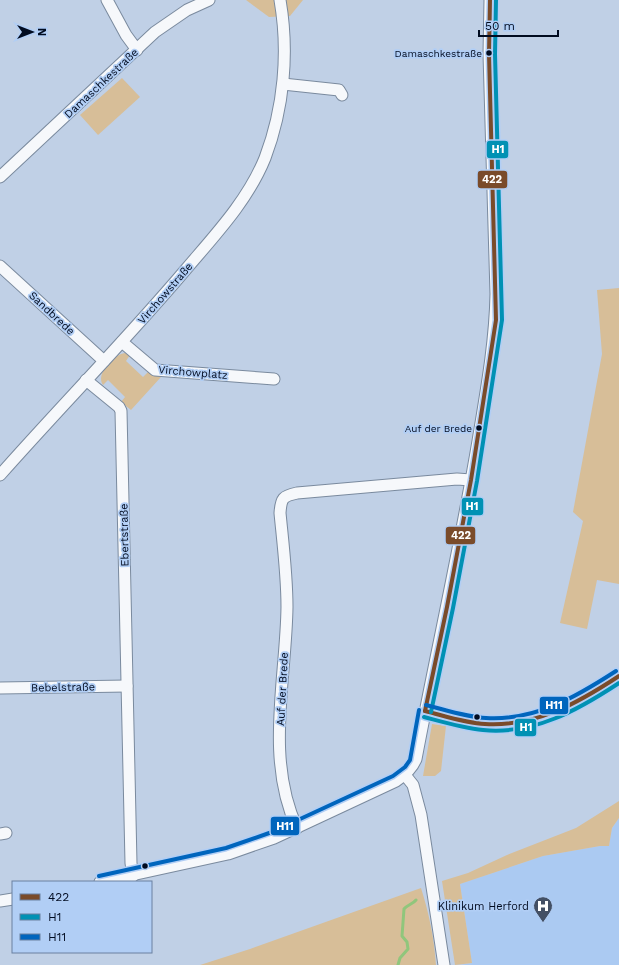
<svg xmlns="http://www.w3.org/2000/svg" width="619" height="965" font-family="'Work Sans',sans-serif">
	<rect width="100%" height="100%" fill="#c0d0e6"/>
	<!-- built -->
	<path fill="#abcaf2" d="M619,818V965H461L472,963L460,884L543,856L600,846H609L612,828Z"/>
	<!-- green -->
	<g fill="#d7be98">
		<path d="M246,0H303L290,16L269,17Z"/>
		<path d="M122,78L140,97L98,135L80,115Z"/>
		<path d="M619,288V584L597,580L587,629L560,623L583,521L573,512L602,354L597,290Z"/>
		<path d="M125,353L130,355L126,361L143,377L148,372L161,377L131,410L121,402L125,397L108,380L103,385C95,374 114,354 125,353Z"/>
		<path d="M432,724L446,726L441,771L435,776H423Z"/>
		<path d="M619,801V818L612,828L609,846H600L543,856L460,884L472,963L455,965L442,881L468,873L507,855L576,828Z"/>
		<path d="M421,888C429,913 434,938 436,965H200L250,949Z"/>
	</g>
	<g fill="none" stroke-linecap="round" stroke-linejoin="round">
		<!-- stream -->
		<path stroke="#90c67c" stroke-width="3" d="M398,965L400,958L408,949L407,942L402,936L404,909C407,905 413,904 416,900"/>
		<defs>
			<g id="minor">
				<path d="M107,0L126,35L137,50"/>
				<path d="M283,84L339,90L342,95"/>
				<path d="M0,177L155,32L187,10L209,0"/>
				<path d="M0,266L104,361"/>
				<path d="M122,342L155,370L274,379"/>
				<path d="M86,380L119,407L121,411L131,863L133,876"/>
				<path d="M0,475C62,405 127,339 187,268C216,234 248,200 265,158C284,108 289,52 280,0"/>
				<path d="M0,688L127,686"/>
				<path d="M425,711C445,716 464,722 485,724C535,729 579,703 619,676"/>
				<path d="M405,775L413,785L421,815L444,965"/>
				<path d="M297,828C265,759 286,680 287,607C287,575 283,544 280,513C281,498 283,496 297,493L457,479L471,480"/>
				<path d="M0,834L6,833"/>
				<path d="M100,882L228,854L274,838L396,781C405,775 412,769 416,759C436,653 460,548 478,441C486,392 495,344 496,294L489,54L490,0"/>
				<path d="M0,901L13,899"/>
			</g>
		</defs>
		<!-- minor casing -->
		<use href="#minor" stroke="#7a8a9e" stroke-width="13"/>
		<!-- minor -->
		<use href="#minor" stroke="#f6f8fb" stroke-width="11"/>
		<defs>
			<g id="bus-1">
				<path d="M425,711L447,607L471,480L496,320L489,54L490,0"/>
				<path d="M425,711C445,716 465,723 485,724C536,727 578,703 619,676"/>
			</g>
			<g id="bus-2">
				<path d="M431,712L453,608L477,481L502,320L495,54L496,0"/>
				<path d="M424,717C443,722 463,728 483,730C534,735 578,710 619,683"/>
			</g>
			<g id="bus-3">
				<path d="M426,705C446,710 466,717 486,718C535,721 576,697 616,671"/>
				<path d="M99,876L226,848L272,832L393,776L405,767L410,760L419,710"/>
			</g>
		</defs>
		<!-- bus-1 casing -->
		<use href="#bus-1" stroke="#b1cef5" stroke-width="7"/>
		<!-- bus-2 casing -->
		<use href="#bus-2" stroke="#b1cef5" stroke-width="7"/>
		<!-- bus-3 casing -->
		<use href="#bus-3" stroke="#b1cef5" stroke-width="7"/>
		<!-- bus-1 -->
		<use href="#bus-1" stroke="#7a4b2a" stroke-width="4"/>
		<!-- bus-2 -->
		<use href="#bus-2" stroke="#0091b4" stroke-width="4"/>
		<!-- bus-3 -->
		<use href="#bus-3" stroke="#0065bd" stroke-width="4"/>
	</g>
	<!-- icons -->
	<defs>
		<symbol id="hospital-pin" viewBox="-11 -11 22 30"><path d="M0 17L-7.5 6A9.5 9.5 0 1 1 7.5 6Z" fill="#435065" stroke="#b1cef5"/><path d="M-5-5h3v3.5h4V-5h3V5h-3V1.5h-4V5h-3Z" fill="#fff"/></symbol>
	</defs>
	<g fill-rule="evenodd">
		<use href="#hospital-pin" x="532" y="895" width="22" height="30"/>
	</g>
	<!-- markers -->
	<g fill="#000b20" stroke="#b1cef5" stroke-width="1.5">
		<circle cx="489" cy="53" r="3.5"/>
		<circle cx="479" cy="428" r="3.5"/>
		<circle cx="477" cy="717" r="3.5"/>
		<circle cx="145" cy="866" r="3.5"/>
	</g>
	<g text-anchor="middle" stroke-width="3.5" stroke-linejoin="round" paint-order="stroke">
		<!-- bus labels -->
		<g font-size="10" fill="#000b20" stroke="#b1cef5" text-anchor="end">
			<text x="482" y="57">Damaschkestraße</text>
			<text x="472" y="432">Auf der Brede</text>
		</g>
		<!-- street labels -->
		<g font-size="11" fill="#000b20" stroke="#b1cef5">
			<text transform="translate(101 83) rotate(-43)" y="4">Damaschkestraße</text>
			<text transform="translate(165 293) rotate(-49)" y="4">Virchowstraße</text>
			<text transform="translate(52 313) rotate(43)" y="4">Sandbrede</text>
			<text transform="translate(193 372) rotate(5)" y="4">Virchowplatz</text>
			<text transform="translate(124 535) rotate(-91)" y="4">Ebertstraße</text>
			<text transform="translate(63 687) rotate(-1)" y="4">Bebelstraße</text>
			<text transform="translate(282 689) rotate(-87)" y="4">Auf der Brede</text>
		</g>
		<!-- poi labels -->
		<g font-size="11" fill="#000b20" stroke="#b1cef5" text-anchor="end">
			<text x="529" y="910">Klinikum Herford</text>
		</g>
	</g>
	<g stroke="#b1cef5" stroke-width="1.5">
		<rect x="486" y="140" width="23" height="19" rx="4" fill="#0091b4"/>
		<rect x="477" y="170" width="31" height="19" rx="4" fill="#7a4b2a"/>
		<rect x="461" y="497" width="23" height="19" rx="4" fill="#0091b4"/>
		<rect x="445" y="526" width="31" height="19" rx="4" fill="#7a4b2a"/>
		<rect x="539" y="696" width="30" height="19" rx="4" fill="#0065bd"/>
		<rect x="514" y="718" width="23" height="19" rx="4" fill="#0091b4"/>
		<rect x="270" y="816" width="30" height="20" rx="4" fill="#0065bd"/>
	</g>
	<g font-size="11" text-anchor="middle" font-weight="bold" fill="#fff">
		<text x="498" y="153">H1</text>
		<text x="492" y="183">422</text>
		<text x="472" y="510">H1</text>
		<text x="461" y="539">422</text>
		<text x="554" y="709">H11</text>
		<text x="526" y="731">H1</text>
		<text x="285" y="830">H11</text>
	</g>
	<!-- legend -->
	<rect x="12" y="881" width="140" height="72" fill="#b1cef5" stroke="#6a80a0"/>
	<rect x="20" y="894" width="20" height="6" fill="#7a4b2a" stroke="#6a80a0"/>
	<text x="48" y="901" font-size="12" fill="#000b20">422</text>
	<rect x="20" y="914" width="20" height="6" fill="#0091b4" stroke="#6a80a0"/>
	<text x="48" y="921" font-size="12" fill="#000b20">H1</text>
	<rect x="20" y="934" width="20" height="6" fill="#0065bd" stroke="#6a80a0"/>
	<text x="48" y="941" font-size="12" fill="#000b20">H11</text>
	<!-- north arrow -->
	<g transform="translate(32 32) rotate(90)" stroke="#b1cef5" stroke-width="3" paint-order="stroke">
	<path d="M0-3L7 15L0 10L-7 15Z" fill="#000b20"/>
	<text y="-6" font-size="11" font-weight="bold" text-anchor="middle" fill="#000b20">N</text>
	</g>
	<!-- scale -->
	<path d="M479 30v6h79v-6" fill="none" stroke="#000b20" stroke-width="2"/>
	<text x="485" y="30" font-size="12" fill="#000b20" stroke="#b1cef5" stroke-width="3" paint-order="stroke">50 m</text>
</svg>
